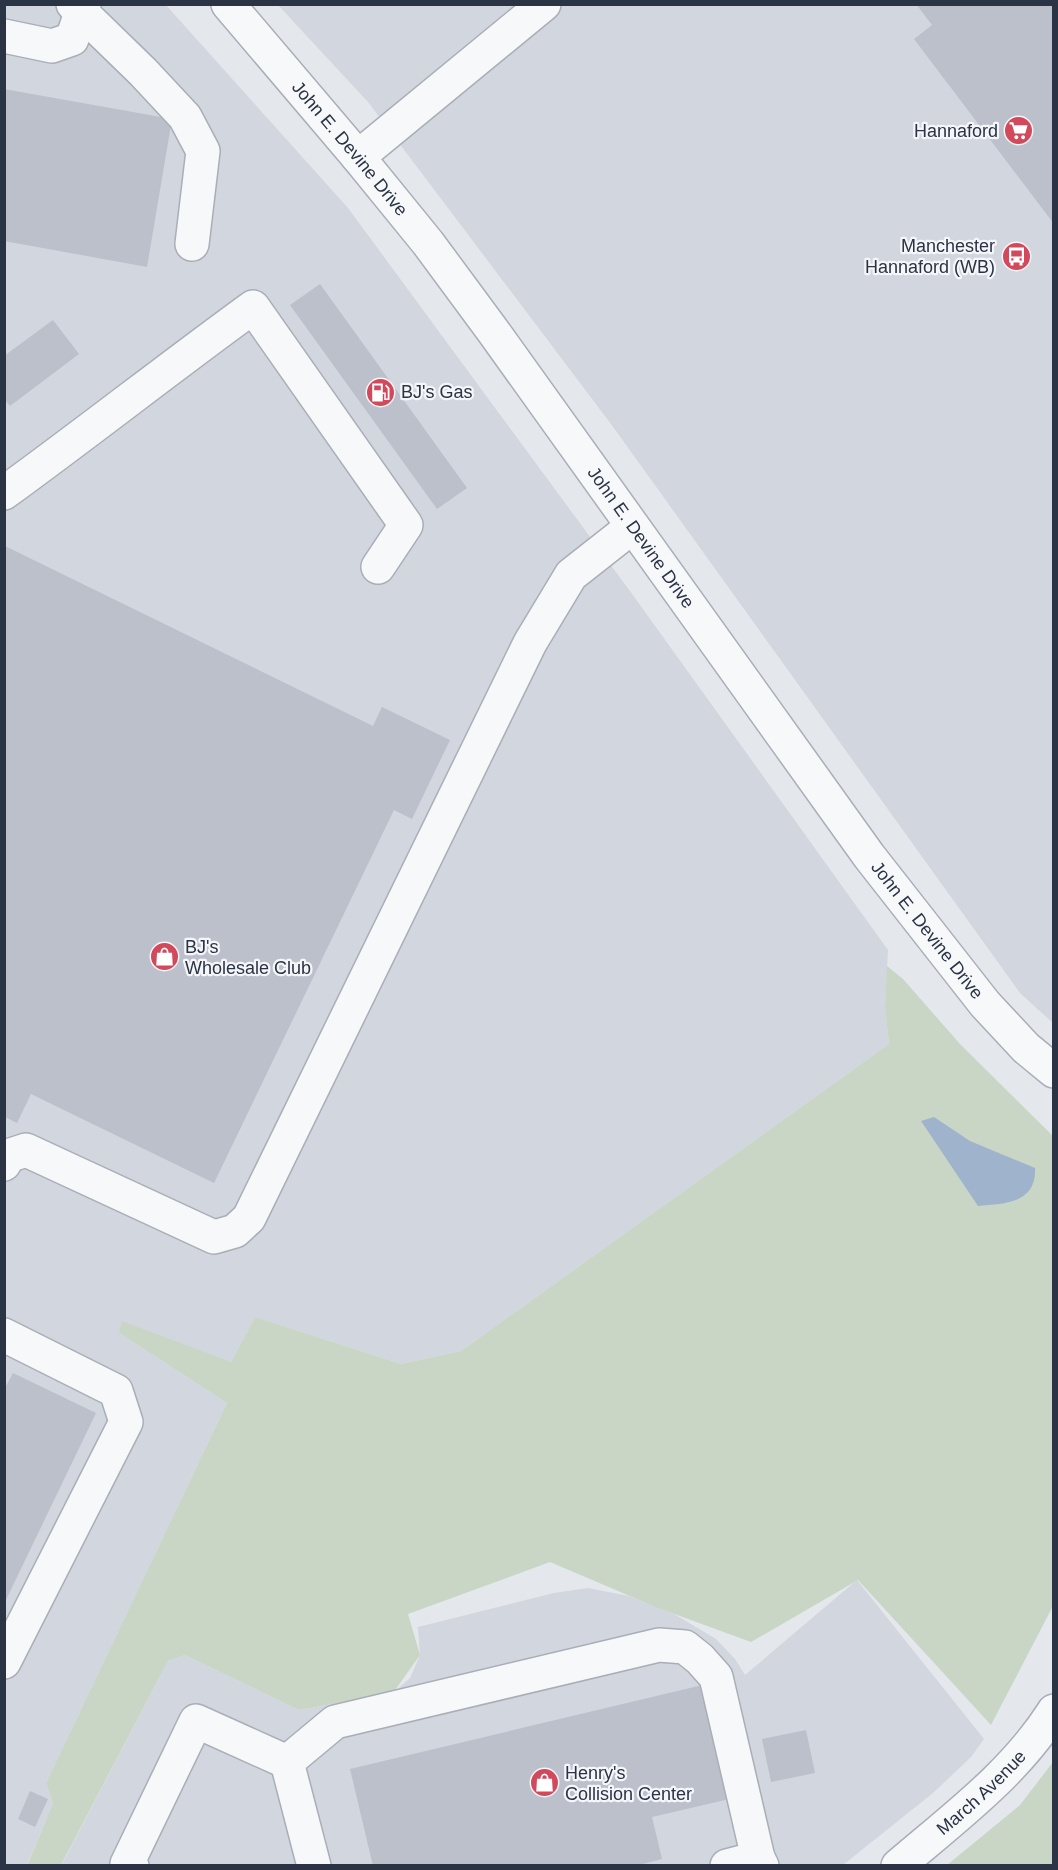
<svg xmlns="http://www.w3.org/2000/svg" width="1058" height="1870" font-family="Helvetica,sans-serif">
	<rect width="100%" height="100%" fill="#e4e7ec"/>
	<!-- built -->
	<g fill="#d2d6de">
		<path d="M5,5H166L348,208L635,598L888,950L885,1007L889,1044L461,1351L401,1364L255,1317L231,1362L119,1333L227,1403L46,1783L53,1803L27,1865L5,1866Z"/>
		<path d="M278,5H1053V1023L1020,993L611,424L368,102Z"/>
		<path d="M857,1580L984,1739L971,1757L933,1793L843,1865L61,1866L168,1661L185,1655L299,1710L393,1693L410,1678L420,1655L418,1627L554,1593L588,1588L629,1596L674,1614L716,1639L735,1659L745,1675Z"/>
	</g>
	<!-- green -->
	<g fill="#c9d6c5">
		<path d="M887,966L903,979L960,1044L1053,1136V1606L991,1725L858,1580L751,1642L658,1608L550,1562L408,1614L420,1655L393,1693L299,1710L185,1655L168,1661L61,1865L27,1866L53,1803L46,1783L227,1403L119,1333L122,1321L231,1362L255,1317L401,1364L461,1351L889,1044L885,1007Z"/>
		<path d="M1053,1762V1865H947L1020,1805Z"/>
	</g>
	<!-- water -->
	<path fill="#9fb4cc" d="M934,1117L970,1141L1035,1168C1037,1203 1005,1204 978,1206L921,1121Z"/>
	<!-- building -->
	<g fill="#bbc0ca">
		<path d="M916,4H1054V224L914,39L932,25Z"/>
		<path d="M4,89L172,119L147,267L4,241Z"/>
		<path d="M320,284L467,488L437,509L290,305Z"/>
		<path d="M53,320L79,354L10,406L4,399V356Z"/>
		<path d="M5,546L373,726L382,707L450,740L412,819L394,810L214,1183L31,1094L17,1123L5,1117Z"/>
		<path d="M13,1373L96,1413L4,1604V1390Z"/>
		<path d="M711,1683L738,1797L652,1817L662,1859L635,1866H373L350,1769Z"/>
		<path d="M806,1730L815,1773L771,1782L762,1739Z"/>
		<path d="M30,1791L48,1799L35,1827L18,1819Z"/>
	</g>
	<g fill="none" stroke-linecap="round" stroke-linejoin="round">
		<defs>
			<g id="minor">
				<path d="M73,4L143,72L185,117L203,151L192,244"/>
				<path id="s1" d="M228,4L358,157L428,243L493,331L869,856L985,1004L1026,1048L1054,1071"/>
				<path d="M4,36L52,46L72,39L84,4"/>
				<path d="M358,157L544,4"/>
				<path d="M4,493C88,432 169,368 253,307L406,525L378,567"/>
				<path d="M4,1164L8,1156L26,1150L214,1237L235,1231L249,1218L530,643L571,575L632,527"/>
				<path d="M4,1335L116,1391L126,1422L4,1662"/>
				<path d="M287,1762L335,1722L659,1645L685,1647L700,1659L716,1677L758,1858L762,1866"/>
				<path d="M287,1762L314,1866"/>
				<path d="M132,1866L127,1864L196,1721L287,1762"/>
				<path d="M727,1866L758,1858"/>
				<path id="s2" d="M898,1866C954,1818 1014,1774 1054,1711"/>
			</g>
		</defs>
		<!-- minor casing -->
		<use href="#minor" stroke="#a9aeb7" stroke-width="36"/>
		<!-- minor -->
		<use href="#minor" stroke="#f7f8fa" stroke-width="33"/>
	</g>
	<!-- icons -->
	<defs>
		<symbol id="supermarket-disc" viewBox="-11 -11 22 22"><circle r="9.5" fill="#d1495b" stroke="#f4f6f9"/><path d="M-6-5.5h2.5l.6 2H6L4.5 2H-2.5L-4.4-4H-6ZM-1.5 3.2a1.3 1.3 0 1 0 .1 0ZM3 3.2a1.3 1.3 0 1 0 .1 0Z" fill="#fff"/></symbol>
		<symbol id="bus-disc" viewBox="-11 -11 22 22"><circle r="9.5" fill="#d1495b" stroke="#f4f6f9"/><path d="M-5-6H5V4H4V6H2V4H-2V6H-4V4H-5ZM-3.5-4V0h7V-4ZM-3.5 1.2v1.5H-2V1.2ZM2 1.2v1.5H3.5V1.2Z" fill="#fff"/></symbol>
		<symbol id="fuel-disc" viewBox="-11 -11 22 22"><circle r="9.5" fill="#d1495b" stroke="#f4f6f9"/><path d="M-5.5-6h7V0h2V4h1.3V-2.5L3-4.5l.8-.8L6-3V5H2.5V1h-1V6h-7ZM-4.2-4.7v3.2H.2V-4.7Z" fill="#fff"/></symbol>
		<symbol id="shop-disc" viewBox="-11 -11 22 22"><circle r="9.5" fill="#d1495b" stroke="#f4f6f9"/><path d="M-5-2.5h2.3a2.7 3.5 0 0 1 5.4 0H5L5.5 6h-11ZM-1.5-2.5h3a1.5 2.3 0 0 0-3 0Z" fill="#fff"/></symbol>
	</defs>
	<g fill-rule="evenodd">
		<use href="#supermarket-disc" x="1002" y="114" width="33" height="33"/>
		<use href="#bus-disc" x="1000" y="240" width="33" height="33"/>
		<use href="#fuel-disc" x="364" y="376" width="33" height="33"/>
		<use href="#shop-disc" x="148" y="940" width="33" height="33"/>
		<use href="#shop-disc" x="528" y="1766" width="33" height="33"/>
	</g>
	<g text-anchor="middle" stroke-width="4.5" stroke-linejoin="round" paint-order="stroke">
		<!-- poi labels -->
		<g font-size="18" fill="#2b3445" stroke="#f4f6f9" text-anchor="start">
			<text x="998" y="137" text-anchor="end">Hannaford</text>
			<text x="995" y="252" text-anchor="end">Manchester<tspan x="995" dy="21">Hannaford (WB)</tspan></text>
			<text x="401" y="398">BJ's Gas</text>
			<text x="185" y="953">BJ's<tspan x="185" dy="21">Wholesale Club</tspan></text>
			<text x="565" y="1779">Henry's<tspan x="565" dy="21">Collision Center</tspan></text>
		</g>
		<!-- street labels -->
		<g font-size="18" fill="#2b3445" stroke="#f4f6f9">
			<text dy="6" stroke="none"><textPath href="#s1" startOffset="189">John E. Devine Drive</textPath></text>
			<text dy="6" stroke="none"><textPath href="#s1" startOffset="675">John E. Devine Drive</textPath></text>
			<text dy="6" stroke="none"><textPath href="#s1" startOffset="1161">John E. Devine Drive</textPath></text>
			<text dy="6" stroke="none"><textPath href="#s2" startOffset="111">March Avenue</textPath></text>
		</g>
	</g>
	<!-- border -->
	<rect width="1058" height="1870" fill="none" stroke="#2b3445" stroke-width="12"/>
</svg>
